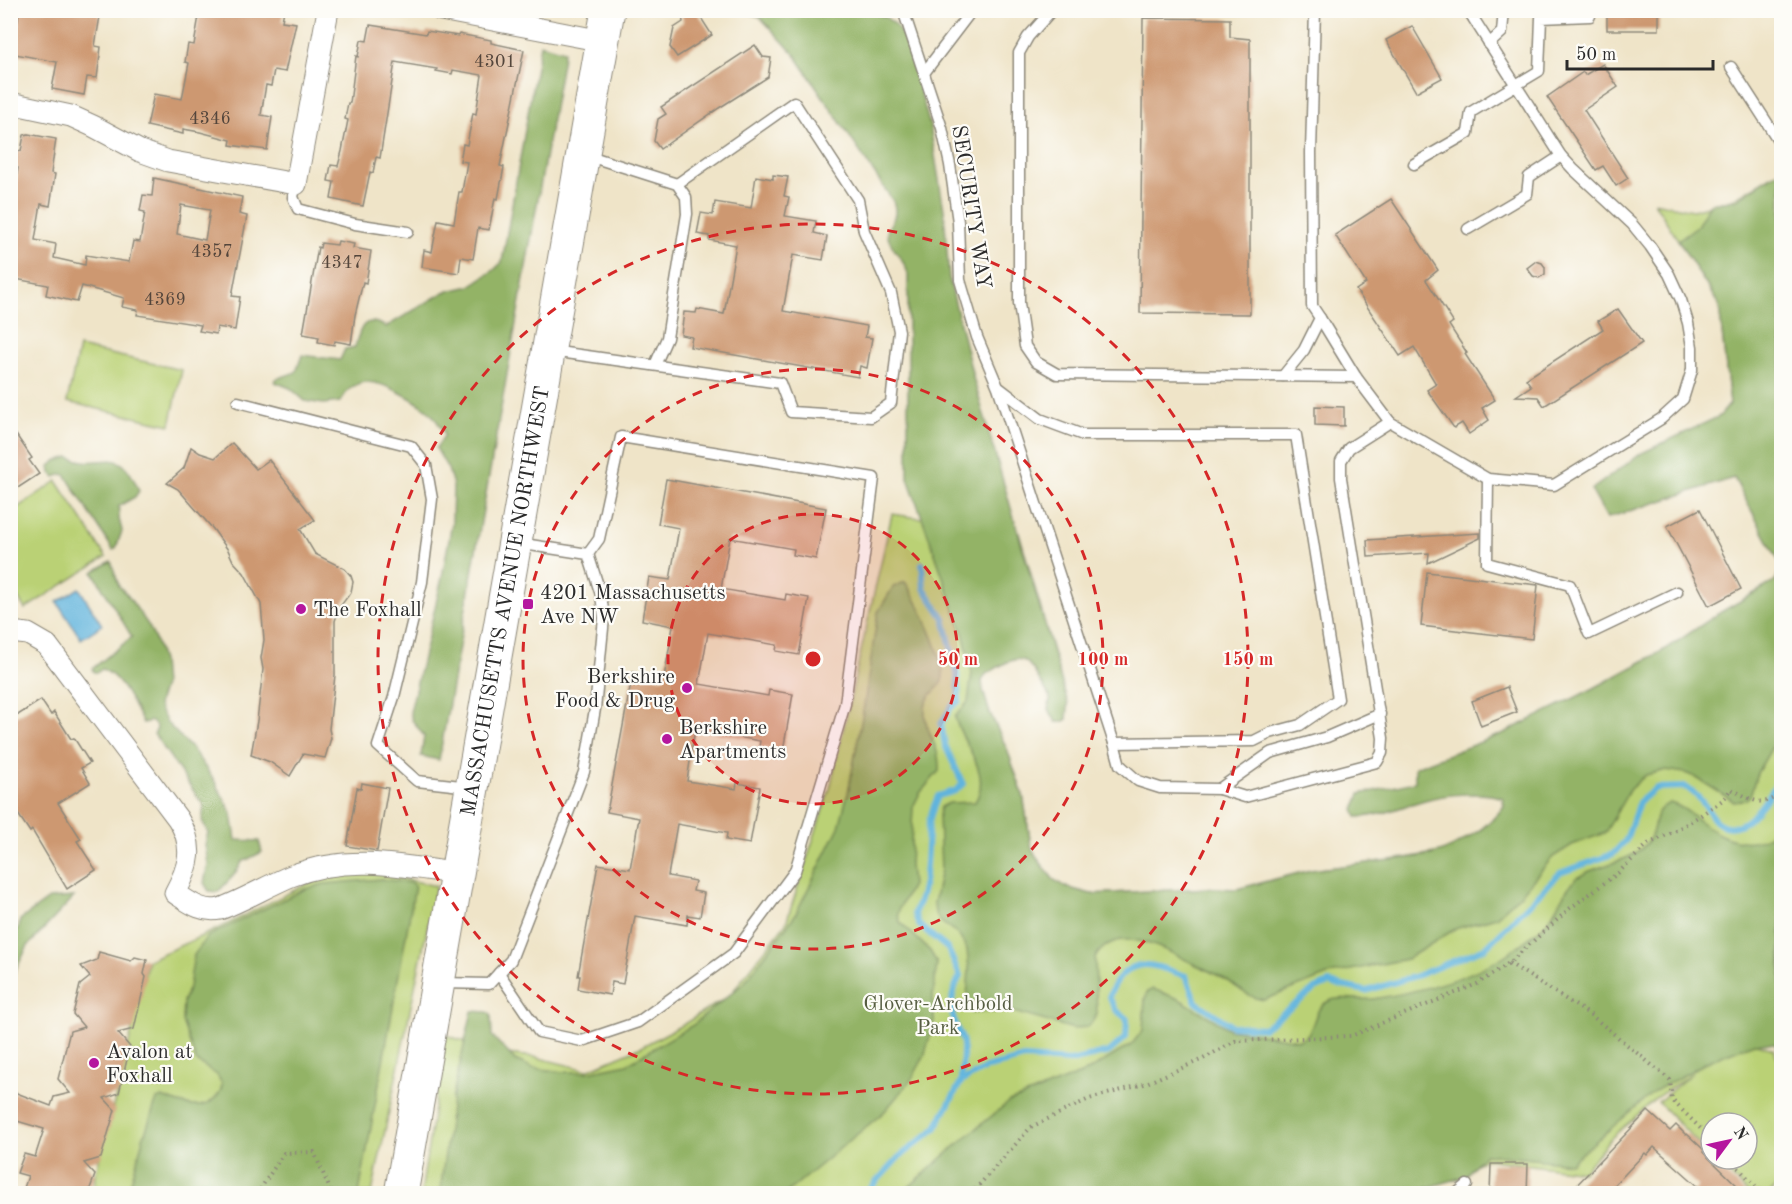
<svg xmlns="http://www.w3.org/2000/svg" width="1792" height="1204" font-family="'Old Standard TT',serif">
	<rect width="100%" height="100%" fill="#fdfcf7"/>
	<filter id="ink" filterUnits="userSpaceOnUse"><feTurbulence type="fractalNoise" baseFrequency=".0167" numOctaves="2"/><feDisplacementMap in="SourceGraphic" scale="12" xChannelSelector="R" yChannelSelector="G"/><feConvolveMatrix kernelMatrix="1 2 1 2 8 2 1 2 1" color-interpolation-filters="sRGB"/></filter>
	<filter id="wash" filterUnits="userSpaceOnUse"><feTurbulence type="fractalNoise" baseFrequency=".008" numOctaves="4" result="noise"/><feDisplacementMap in="SourceGraphic" scale="24" xChannelSelector="R" yChannelSelector="G"/><feGaussianBlur stdDeviation="1.35" result="paint"/><feColorMatrix in="noise" values="0 0 0 0 0 0 0 0 0 0 0 0 0 0 0 0 0 1.4 0 .05"/><feComposite in="paint" operator="in"/></filter>
	<g filter="url(#wash)">
		<rect width="100%" height="100%" fill="#efe4c8"/>
		<!-- green -->
		<g fill="#bad175" stroke="#727e50" stroke-width="1.5">
			<path d="M1781,170L1782,1039L1757,1044L1773,1049L1781,1064V1182L1770,1193H1748L1714,1159H1747V1123H1711V1156L1658,1102L1692,1073L1660,1095L1609,1140L1583,1172L1486,1159L1421,1192L421,1194L445,1035L507,1054L535,1057L587,1070L639,1048L684,1024L729,996L786,923L830,788L892,514L1019,532L1068,704L1067,719L1062,722H1056L1049,709L1050,697L1033,669L1026,661L1017,659L1007,662L986,673L982,681V690L989,711L1007,749L1023,795L1031,846L1036,857L1053,879L1065,887L1091,894L1212,888L1237,889L1311,870L1387,861L1446,851L1480,830L1498,815L1504,806L1503,798L1594,688L1666,649L1721,612L1776,581L1781,565L1734,478L1720,416L1730,404L1719,305L1654,202L1693,210L1735,198Z"/>
			<path d="M79,347L182,370L170,425L67,402Z"/>
			<path d="M57,481L106,557L25,609L11,587V512Z"/>
			<path d="M361,869L436,886L372,1193L94,1194L95,1175L123,1069L148,960L213,931L325,875Z"/>
		</g>
		<!-- forest -->
		<g fill="#93b366" stroke="#5f6f48" stroke-width="1.5">
			<path d="M743,11H869L885,17L895,24L906,41L930,126L944,210L949,278L974,381L1068,704L1067,719L1062,722H1056L1049,709L1050,697L1033,669L1026,661L1017,659L1007,662L986,674L982,681L983,690L989,711L1007,749L1023,795L1031,846L1036,857L1053,879L1065,887L1091,894L1212,888L1237,889L1311,870L1431,855C1457,847 1488,829 1504,806L1503,798C1484,791 1445,794 1425,800C1402,806 1381,817 1357,817L1354,810L1360,794L1415,782V767L1502,734L1594,688L1666,649L1721,612L1776,581L1781,565L1734,478L1607,518L1591,490L1642,453L1720,416L1730,404L1719,305L1678,240L1697,226L1710,204L1736,200L1781,170L1782,720L1778,737L1757,773L1750,796L1745,800L1733,801L1695,777L1685,773L1666,770L1646,775L1630,789L1605,833L1572,845L1553,857L1521,894L1496,917L1455,929L1407,959L1330,974L1264,1000C1249,998 1240,989 1228,981C1216,974 1203,968 1190,962C1163,948 1116,922 1095,958L1097,1015L1089,1026L1074,1029L1010,1011L972,1013L967,998L969,969L967,949L958,934L941,922L935,914L934,903L941,870L939,815L941,807L949,803L975,802C993,772 962,745 955,717L968,702L972,673L964,636L908,478V275C906,260 892,251 888,237C884,223 901,222 893,201L795,55L760,17Z"/>
			<path d="M540,44L564,51L439,760L421,756L424,736L412,720L410,712L441,582L452,523L453,485L448,469L436,448L444,436V433C441,428 438,422 434,417C423,403 379,377 360,383C350,387 345,393 340,402L323,404L305,401L290,388L275,382L276,379L296,372L302,355L340,360L345,349L355,347C360,328 363,314 386,327L444,292L470,286L494,270L502,262Z"/>
			<path d="M69,457C104,473 118,438 139,491L135,497L119,506V519L122,531L116,548L113,550L66,476L63,474L55,477L51,473L50,466L56,461Z"/>
			<path d="M111,561L119,586L128,596L149,626L157,644L162,661L164,685L158,704L160,710L168,724L193,750L214,780L232,814L236,840L259,841L262,852L242,862L234,875L218,892L209,891L204,883L208,864L205,845L208,832L202,821L204,806L154,734L157,729L154,723L150,721L143,723C133,706 122,677 102,669L98,672H94L92,669L132,637L93,572Z"/>
			<path d="M905,582C916,596 949,665 942,681C938,691 926,695 925,708C923,724 933,737 937,752C939,758 939,765 939,771L920,793L913,807L910,865L912,885L899,909L898,915L900,922L930,951L937,963L933,996L934,1022L924,1057L911,1080L884,1112L786,1193H440L452,1099L472,1011L487,1012L491,1014L492,1036L515,1060L533,1068L564,1072H588L627,1064L693,1025L745,982L795,915L839,827L848,793L863,712L878,612L893,587Z"/>
			<path d="M1670,803C1690,808 1702,827 1721,835C1741,845 1771,845 1781,821V1058L1775,1044L1754,1043L1709,1061L1655,1091L1570,1163L1485,1154L1464,1177L1422,1189L1394,1193H902L966,1137L1009,1102L1086,1072L1131,1045L1143,1030L1145,999L1147,992L1153,989L1179,999L1229,1029L1299,1040C1317,1034 1311,1010 1327,1002C1341,995 1359,1001 1373,999C1417,992 1478,977 1514,949C1524,941 1537,933 1546,923C1558,910 1563,889 1577,878C1598,862 1632,865 1649,840C1658,826 1650,811 1670,803Z"/>
			<path d="M381,879L412,883L415,886L359,1193H128L143,1139L157,1099L162,1097C178,1102 198,1113 213,1100C219,1095 221,1092 222,1084L217,1075L196,1061L182,1021L183,1001L189,987L194,955L208,936L305,889L324,884Z"/>
			<path d="M74,897L28,946L11,979V933L19,927L20,920L49,899Z"/>
		</g>
		<!-- water -->
		<path fill="#61b4dd" stroke="#467084" stroke-width="1.5" d="M79,588L102,625L81,639L57,602Z"/>
		<g fill="none" stroke-linecap="round" stroke-linejoin="round">
			<!-- stream -->
			<g stroke="#61b4dd" stroke-width="6">
				<path d="M922,564L924,588L944,618L957,673L959,701L951,707L941,724L945,745L963,784L955,791L938,796C935,804 930,814 929,823C925,853 929,886 914,913L919,925L948,949L960,976C951,993 949,1008 956,1026C958,1032 963,1038 963,1044C964,1056 961,1069 961,1082"/>
				<path d="M865,1194L899,1157L935,1129L961,1082L986,1068L1024,1058L1070,1061L1109,1052L1126,1037L1127,1019L1116,1010L1109,997C1115,981 1126,965 1145,965C1156,964 1175,973 1186,976L1196,1002L1232,1026L1264,1028L1315,989L1329,983L1366,991L1416,976L1485,948L1560,873L1613,854L1626,840L1639,802L1656,788L1686,787C1692,792 1699,796 1703,803C1708,808 1711,818 1717,822C1745,842 1770,793 1782,775"/>
			</g>
		</g>
		<g id="blocks">
			<!-- building -->
			<g fill="#cd9871" fill-rule="evenodd">
				<path d="M19,10H101L95,46L101,47L97,78L87,77L84,95L52,89L57,62L10,53V20L18,21Z"/>
				<path d="M200,10H284L282,21L296,23L285,72L274,70L271,86L266,85L261,115L272,117L267,150L230,145L231,140L200,132L183,129V134L147,126L154,94L182,99L189,63L185,62L188,44L194,45Z"/>
				<path d="M681,10H696L712,35L677,57L670,47L674,28L683,22Z"/>
				<rect x="1607" y="10" width="52" height="20"/>
				<path d="M1143,18L1230,19V37L1250,39V314L1140,313Z"/>
				<path d="M370,25L426,34L427,31L458,36L459,34L491,40V43L524,50L500,166L504,167L498,199L495,198L489,230L478,228L473,259L461,257L459,273L422,267L424,250L432,252L438,220L454,223L459,192H462L467,162L460,161L463,144L467,145L473,113L476,114L482,75L453,70L452,74L436,71L437,69L395,62L380,158L376,157L373,173L370,172L363,206L331,199L334,182L328,181L331,165L338,166L342,151L348,120L345,119L348,103H350L356,56L358,57L361,40L367,41Z"/>
				<path d="M1412,26L1442,78L1416,92L1386,40Z"/>
				<path d="M755,45L763,57L771,58L768,77L719,108L660,149L654,141L658,119L666,114L661,107Z"/>
				<path d="M1603,64L1618,87L1584,110L1628,178L1616,186L1603,166L1596,170L1547,97L1583,72L1585,75Z"/>
				<path d="M28,134L56,139L51,173L55,174L50,206L41,204L35,240L56,244L54,258L85,265L86,255L129,262L133,241L140,242L145,212L140,211L143,195L152,196L154,178L242,197L239,214L247,216L232,296L240,297L235,330L217,327L216,334L199,331L201,325L137,315L138,310L122,307L124,298L82,286L77,302L46,295L48,285L15,279L17,268L10,267V198L13,199L18,168L10,167V161L12,150L21,151L24,135ZM181,205L210,210L205,240L177,234Z"/>
				<path d="M773,175L788,177L784,196L789,197L785,216L816,221L814,233L827,236L823,260L793,255L783,311L867,326L865,337L872,338L867,368L860,366L858,377L690,347L692,337L681,335L684,312L696,313L697,309L724,314L736,245L709,240V236L697,234L701,213L713,215L715,202L751,208L756,176L773,179Z"/>
				<path d="M1391,199L1438,270L1426,280L1453,322L1449,325L1467,353L1465,354L1495,400L1482,408L1489,420L1469,434L1462,423L1454,428L1427,390L1436,384L1414,347L1400,356L1356,290L1366,283L1335,235Z"/>
				<path d="M338,241L354,244L353,248L371,251L366,283L363,282L355,315L351,344L335,341L334,345L318,342L319,337L303,334L318,247L320,248L321,243L337,245Z"/>
				<path d="M1536,261L1542,263L1545,267V274L1539,278L1533,276L1527,268Z"/>
				<path d="M1618,309L1642,343L1544,406L1538,397L1516,396L1531,386L1526,379L1603,329L1598,321Z"/>
				<path d="M1315,406L1344,407V426L1315,425Z"/>
				<path d="M10,426L32,458L29,460L39,474L10,493Z"/>
				<path d="M232,443L256,469L269,460L315,520L300,529L315,554L345,569L351,576L353,582L351,592L339,608L335,621V675L329,729L331,738L325,758L303,754L290,776L270,762L251,755L257,721L263,669L261,658L264,640L261,604L244,573L233,561L228,550L213,529L178,489L167,483L184,468L191,447L200,453L215,458Z"/>
				<path d="M666,479L826,508L816,559L793,555L794,549L730,538L721,589L785,600L786,594L809,598L799,655L776,651L777,645L708,633L699,684L768,696L769,690L793,694L783,751L759,747L760,741L695,729L687,781L736,789L737,783L760,787L750,844L726,840L727,833L677,824L668,876L695,881L693,891L704,893L700,917L688,915L687,925L635,916L623,984L612,982L610,995L578,989L580,976H578L598,864L630,869L639,818L607,812L633,672L664,678L673,626L642,620L649,577L670,580L679,528L658,524Z"/>
				<path d="M1700,509L1741,589L1709,606L1667,526Z"/>
				<path d="M1480,533V538L1428,563L1429,553L1368,557L1367,540Z"/>
				<path d="M1427,572L1538,585L1532,639L1421,626Z"/>
				<path d="M1507,687L1517,712L1481,726L1472,701Z"/>
				<path d="M41,700L51,715L54,712L71,739L74,738L90,763L81,768L90,783L58,803L81,839L77,841L96,870L67,889L32,830L30,832L10,802V720Z"/>
				<path d="M362,783L388,788L377,851L347,846L357,788L361,789Z"/>
				<path d="M99,952L131,961L135,957L147,960L144,974L146,977L134,1029L118,1033L130,1047L119,1093L104,1098L115,1110L101,1158L84,1163L95,1175L88,1194H22L28,1176L17,1173L24,1154L35,1157L44,1129L10,1119V1106L14,1092L51,1106L54,1097L70,1093L58,1079L70,1031L84,1027L73,1014L80,985L90,977L81,966L97,960Z"/>
				<path d="M1648,1111L1670,1131L1676,1125L1686,1135L1687,1134L1704,1150L1703,1152L1712,1161L1746,1194H1692L1698,1186L1654,1147L1647,1155L1645,1153L1606,1194H1568Z"/>
				<path d="M1491,1164H1528L1527,1194H1490Z"/>
			</g>
		</g>
	</g>
	<g filter="url(#ink)">
		<use href="#blocks" fill-opacity="0" stroke="#8d887a" stroke-width="1.5"/>
		<g fill="none" stroke-linecap="round" stroke-linejoin="round">
			<defs>
				<g id="lane">
					<path d="M903,10L942,128L950,165L958,222L960,280L977,337L998,387L1040,419L1083,435H1296L1338,699L1300,725L1270,733L1254,741L1114,743L998,387"/>
					<path d="M1052,10L1028,37L1019,53V303L1025,346L1036,362L1057,374L1356,377"/>
					<path d="M1489,44L1502,32L1504,10"/>
					<path d="M1731,67L1782,146"/>
					<path d="M924,73L972,10"/>
					<path d="M586,155L677,184L686,197L687,214L667,338L655,365"/>
					<path d="M1414,164L1468,133L1471,112L1539,71L1541,18L1590,16"/>
					<path d="M296,184L293,197L298,209L355,224L408,232"/>
					<path d="M1468,229L1527,194L1529,177L1561,156"/>
					<path d="M1320,318L1356,377L1390,422L1488,479L1554,485L1661,419L1683,399L1692,370V347L1688,323L1681,300L1669,274L1650,246L1632,224L1573,169L1561,156L1468,10"/>
					<path d="M551,351L780,383L791,412L871,417L891,403L899,331L891,293L864,231L858,200L794,102L677,184"/>
					<path d="M1283,376L1304,350L1320,318L1312,306L1311,152L1315,10"/>
					<path d="M238,402L411,446L426,465L432,499L422,582L394,697L378,746L417,781L470,787"/>
					<path d="M1488,479L1487,563L1570,585L1589,634L1677,592"/>
					<path d="M1114,743L1120,765L1138,781L1160,788L1219,789L1245,797L1377,762L1382,753L1383,738L1341,478V461L1349,448L1390,422"/>
					<path d="M1219,789L1270,753L1327,737L1380,714"/>
					<path d="M499,973L539,1032L582,1041L638,1022L734,953L795,871L845,704L874,478L621,437L599,539L588,554"/>
					<path d="M442,983L489,984L511,960L584,772L595,709L604,618L601,595L588,554L517,543"/>
					<path d="M1456,1194L1467,1185"/>
				</g>
				<g id="street">
					<path d="M441,10L603,41"/>
					<path d="M10,103L71,116L93,126L140,151L168,161L296,184L328,10"/>
					<path d="M10,632L28,634L47,645L178,819C195,846 190,866 175,893C189,902 202,913 220,909C244,900 267,886 291,876C347,854 401,865 458,874"/>
				</g>
				<g id="primary">
					<path id="s1" d="M401,1194L608,10"/>
				</g>
			</defs>
			<!-- lane casing -->
			<use href="#lane" stroke="#8d887a" stroke-width="13"/>
			<!-- street casing -->
			<use href="#street" stroke="#8d887a" stroke-width="23"/>
			<!-- primary casing -->
			<use href="#primary" stroke="#8d887a" stroke-width="35"/>
			<!-- path -->
			<g stroke="#8d887a" stroke-width="4" stroke-dasharray="1.5 4.5" stroke-linecap="butt">
				<path d="M1509,963L1592,1016L1670,1080L1672,1100L1711,1139"/>
				<path d="M1730,1159L1763,1194"/>
				<path d="M257,1194L284,1153L314,1152L332,1194"/>
				<path d="M971,1194L1031,1127L1089,1099L1144,1084L1203,1059L1235,1041L1351,1036L1477,984L1509,963L1569,909L1618,873L1648,844L1673,832L1701,815L1724,799L1731,789C1752,799 1761,810 1782,792"/>
			</g>
			<!-- lane -->
			<use href="#lane" stroke="#fff" stroke-width="10"/>
			<!-- street -->
			<use href="#street" stroke="#fff" stroke-width="21"/>
			<!-- primary -->
			<use href="#primary" stroke="#fff" stroke-width="33"/>
		</g>
	</g>
	<!-- distance rings -->
	<circle cx="813" cy="659" r="145" fill="#d62828" fill-opacity=".12"/>
	<g fill="none" stroke="#d62828" stroke-width="3" stroke-dasharray="10 8">
		<circle cx="813" cy="659" r="145"/>
		<circle cx="813" cy="659" r="290"/>
		<circle cx="813" cy="659" r="435"/>
	</g>
	<!-- markers -->
	<g fill="#b5179e" stroke="#fdfcf7" stroke-width="2">
		<rect x="522" y="598" width="12" height="12" rx="3"/>
		<circle cx="301" cy="609" r="6"/>
		<circle cx="687" cy="688" r="6"/>
		<circle cx="667" cy="739" r="6"/>
		<circle cx="94" cy="1063" r="6"/>
	</g>
	<g text-anchor="middle" stroke-width="4.5" stroke-linejoin="round" paint-order="stroke">
		<!-- number labels -->
		<g font-size="18" fill="#54463c">
			<text x="495" y="67">4301</text>
			<text x="210" y="124">4346</text>
			<text x="212" y="257">4357</text>
			<text x="342" y="268">4347</text>
			<text x="165" y="305">4369</text>
		</g>
		<!-- street labels -->
		<g font-size="21" fill="#2b2b2b" stroke="#fdfcf7">
			<text transform="translate(972 207) rotate(81)" y="7">SECURITY WAY</text>
			<text dy="7" stroke="none"><textPath href="#s1" startOffset="602">MASSACHUSETTS AVENUE NORTHWEST</textPath></text>
		</g>
		<!-- poi labels -->
		<g font-size="21" fill="#2b2b2b" stroke="#fdfcf7" text-anchor="start">
			<text x="540" y="599">4201 Massachusetts<tspan x="540" dy="24">Ave NW</tspan></text>
			<text x="313" y="616">The Foxhall</text>
			<text x="675" y="683" text-anchor="end">Berkshire<tspan x="675" dy="24">Food &amp; Drug</tspan></text>
			<text x="679" y="734">Berkshire<tspan x="679" dy="24">Apartments</tspan></text>
			<text x="106" y="1058">Avalon at<tspan x="106" dy="24">Foxhall</tspan></text>
		</g>
		<!-- park labels -->
		<g font-size="21" fill="#565d41" stroke="#fdfcf7">
			<text x="938" y="1010">Glover-Archbold<tspan x="938" dy="24">Park</tspan></text>
		</g>
	</g>
	<circle cx="813" cy="659" r="9" fill="#d62828" stroke="#fdfcf7" stroke-width="3"/>
	<g font-size="18" text-anchor="middle" font-weight="bold" fill="#d62828" stroke="#fdfcf7" stroke-width="4.5" stroke-linejoin="round" paint-order="stroke">
		<text x="958" y="665">50 m</text>
		<text x="1103" y="665">100 m</text>
		<text x="1248" y="665">150 m</text>
	</g>
	<!-- margin -->
	<rect width="1792" height="1204" fill="none" stroke="#fdfcf7" stroke-width="36"/>
	<!-- north arrow -->
	<g transform="translate(1729 1141) rotate(57)"><circle r="28" fill="#fdfcf7" stroke="#a9a8a5" stroke-width="1.5"/>
	<path d="M0-4.5L10 22L0 15L-10 22Z" fill="#b5179e"/>
	<text y="-9" font-size="16" font-weight="bold" text-anchor="middle" fill="#2b2b2b">N</text>
	</g>
	<!-- scale -->
	<path d="M1567 60v9h146v-9" fill="none" stroke="#2b2b2b" stroke-width="3"/>
	<text x="1576" y="60" font-size="18" fill="#2b2b2b" stroke="#fdfcf7" stroke-width="4.5" paint-order="stroke">50 m</text>
</svg>
